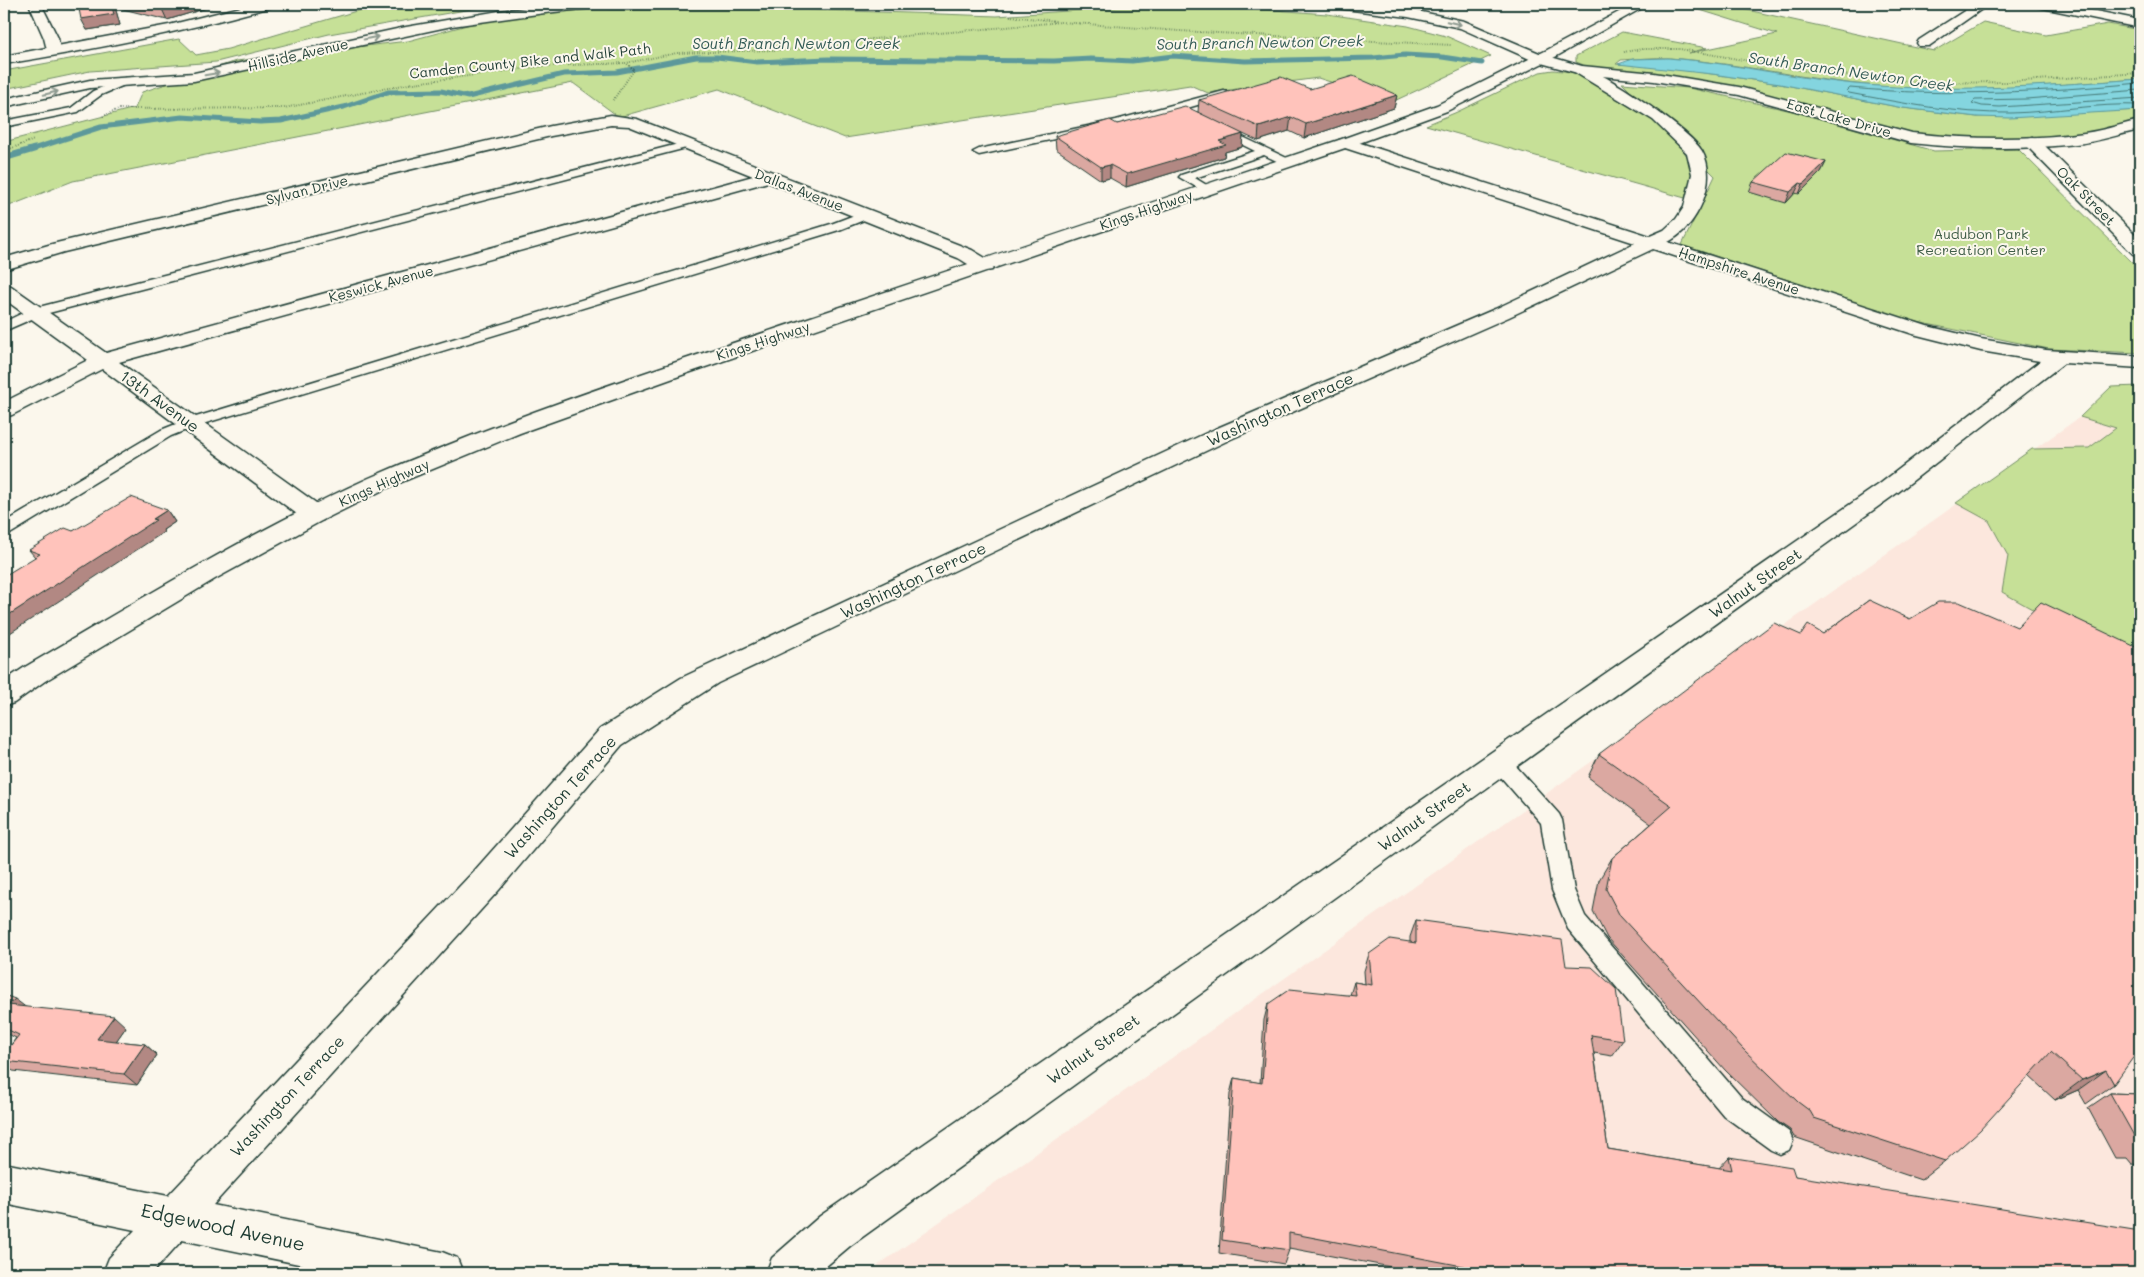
<svg xmlns="http://www.w3.org/2000/svg" width="2144" height="1277" font-family="Mali,sans-serif">
	<rect width="100%" height="100%" fill="#fbf7ec"/>
	<filter id="ink" filterUnits="userSpaceOnUse"><feTurbulence type="fractalNoise" baseFrequency=".02" numOctaves="2"/><feDisplacementMap in="SourceGraphic" scale="10" xChannelSelector="R" yChannelSelector="G"/><feConvolveMatrix kernelMatrix="1 2 1 2 8 2 1 2 1" color-interpolation-filters="sRGB"/></filter>
	<g filter="url(#ink)">
		<!-- built -->
		<path fill="#fce7dd" d="M2140,386V1273H867L2080,417L2111,387Z"/>
		<!-- green -->
		<g fill="#c6e097" stroke="#728e66">
			<path d="M380,4H500L329,34L216,62L90,71L4,89V71L179,39L196,55L228,49Z"/>
			<path d="M1694,4H1720L1934,51L1983,22L2046,35L2108,24L2140,30V79C2052,85 1964,94 1876,86C1807,80 1739,63 1670,58C1654,57 1637,59 1621,60L1616,64L1655,66L1712,74L1780,84L1903,108L1977,117L2140,110V123L2129,124L2074,137L1939,139L1910,136L1789,102L1591,68L1576,62V56L1622,32L1707,48L1689,53L1777,34L1687,6Z"/>
			<path d="M586,7L792,9L997,16L1123,7H1234L1327,14L1408,26L1446,36L1491,56L1392,102L1318,78L1208,93L1190,85L845,138L719,89L619,117L573,83L73,181L4,208V142L135,108L142,92L236,61L408,41L489,19Z"/>
			<path d="M1553,70C1560,71 1569,71 1575,73C1606,84 1691,138 1693,173C1693,180 1687,191 1685,198L1426,125L1457,112L1540,72Z"/>
			<path d="M1622,83L1689,88L1792,111L1934,151L2018,149L2140,270V353L2049,349L1912,321L1682,245L1715,176Z"/>
			<path d="M2140,386V665L2073,632L2002,592L2008,556L1989,521L1956,503L2032,449L2089,448L2116,428L2080,417L2111,387Z"/>
		</g>
		<!-- water -->
		<path fill="#84d5df" stroke="#5c989b" d="M1668,58C1739,63 1808,82 1879,86C1966,92 2053,85 2140,79V110L2010,118L1977,117L1903,108L1780,84L1712,74L1618,64L1633,59Z"/>
		<g fill="none" stroke-linecap="round" stroke-linejoin="round">
			<!-- shore -->
			<g stroke="#477a78" stroke-width="1">
				<path d="M2140,83C2043,92 1947,97 1850,88L1847,91L1849,93C1902,103 1956,114 2011,113C2054,112 2097,103 2140,105"/>
				<path d="M2140,90L2026,99L1975,100L1972,103L1982,106L2000,107L2140,98"/>
			</g>
			<!-- stream-far1 -->
			<path stroke="#5c989b" stroke-width="5" d="M30,150L101,127L182,117L260,122L281,121L344,107L388,92L441,91L468,97L564,74L617,72L696,57H717L757,62L828,59L1054,61L1091,59L1132,61L1173,56L1245,61L1373,58L1405,55L1442,57L1482,63"/>
			<!-- stream -->
			<path stroke="#5c989b" stroke-width="7" d="M4,158L34,149"/>
			<defs>
				<g id="lane">
					<path d="M125,78L129,79V83L101,95L78,112L4,127V121L71,108L93,91Z"/>
					<path d="M1224,91L1228,92V96L1184,109L1291,160L1293,162L1291,164H1283L1264,155L1195,178L1213,189L1211,191H1203L1179,177L1181,175L1255,151L1174,111L1116,126L979,155L973,152L979,149L1116,120Z"/>
					<path d="M686,142L690,143L691,145L690,147L41,315L4,331V322L31,309Z"/>
					<path d="M865,211L869,212L871,215L869,218L839,230L196,426L171,436L10,534L4,535V523L161,430L186,420L831,224Z"/>
					<path d="M1500,754L1507,756L1559,814L1562,820L1574,890L1585,916L1742,1098L1789,1132L1793,1141L1789,1150L1780,1154L1771,1150L1724,1116L1568,929L1552,890L1541,823L1493,768L1490,762L1493,756Z"/>
				</g>
				<g id="street">
					<path d="M29,4H41L58,38L60,51L58,54H48L44,38Z"/>
					<path d="M1975,4H1989L1929,46H1919L1917,43L1919,40Z"/>
					<path d="M2037,4H2061L2140,20V28L2043,8L2038,7Z"/>
					<path d="M1581,66C1603,71 1691,131 1702,151C1719,181 1697,228 1668,242L1927,326L1981,339L2046,350L2140,356V368L2064,363L1897,493L850,1246L818,1273H766L772,1258L820,1216L1881,483L2040,361L1981,351L1913,334L1653,249L1509,317L1231,439L718,683L622,745L499,890L213,1205L442,1252L457,1258L463,1273H342L182,1240L152,1273H103L109,1258L135,1230L4,1203V1163L168,1196L475,870L600,729L681,678L1215,429L1495,309L1635,243L1339,146L1337,143L1339,140H1351L1650,236L1664,230L1676,219L1684,207L1692,174L1687,153L1653,120L1576,73L1574,70L1576,67Z"/>
					<path d="M611,115L637,119L972,250L992,262L994,266L992,270C979,273 969,264 958,258L768,182L119,362L323,508L326,514L323,520L314,522L305,520L102,369L12,415L4,417V402L88,360L4,299V284L11,286L106,353L753,176L629,126L611,125L551,136L64,252L4,270V258L52,244L551,126Z"/>
					<path d="M2032,137L2038,139L2140,240V255L2133,254L2026,145L2024,142L2026,139Z"/>
				</g>
				<g id="secondary">
					<path d="M253,4H272L271,7C183,32 93,50 4,64V56L169,25Z"/>
					<path d="M556,4H598L592,8L545,13L452,26L194,81L90,88L4,107V99L90,80L194,73L406,27L499,11Z"/>
					<path d="M605,4H684L678,8H611L606,7Z"/>
					<path d="M955,4H999L993,8H961L956,7Z"/>
					<path d="M1331,4H1366L1408,9L1464,21L1544,55L1582,66L1654,73L1739,87L1912,133C1966,139 2023,140 2076,134C2098,132 2119,125 2140,120V130C2119,134 2098,142 2076,144C2022,150 1965,149 1911,143L1739,95L1654,81L1581,74L1534,61L1460,28L1408,17L1337,8L1332,7Z"/>
				</g>
				<path id="primary" d="M1634,4H1649L1557,56L1447,111L1351,146L685,374L520,433L387,488L323,520L215,579L45,681L14,703L4,706V681L25,667C138,601 250,532 369,478C510,416 658,368 805,319C983,259 1161,199 1339,140L1437,105L1547,50Z"/>
			</defs>
			<!-- lane casing -->
			<use href="#lane" stroke="#1f3d34" stroke-width="3"/>
			<!-- street casing -->
			<use href="#street" stroke="#1f3d34" stroke-width="3"/>
			<!-- secondary casing -->
			<use href="#secondary" stroke="#1f3d34" stroke-width="3"/>
			<!-- primary casing -->
			<use href="#primary" stroke="#1f3d34" stroke-width="3"/>
			<!-- path -->
			<g stroke="#1f3d34" stroke-width="2" stroke-dasharray="0.5 2" stroke-linecap="butt">
				<path d="M1010,16L1056,21"/>
				<path d="M1624,52L1642,49H1680L1812,72L1928,83L2008,82L2140,73"/>
				<path d="M613,100L634,70L626,63"/>
				<path d="M103,116L119,109L284,108L414,83L545,66L626,63L677,53L804,49L873,39L1061,22L1179,31L1452,45"/>
				<path d="M4,151L34,140"/>
			</g>
			<!-- lane -->
			<use href="#lane" fill="#fbf7ec" fill-rule="evenodd"/>
			<!-- street -->
			<use href="#street" fill="#fbf7ec" fill-rule="evenodd"/>
			<!-- secondary -->
			<use href="#secondary" fill="#fbf7ec" fill-rule="evenodd"/>
			<!-- primary -->
			<use href="#primary" fill="#fbf7ec" fill-rule="evenodd"/>
		</g>
		<!-- wall -->
		<g fill="#dba8a1" stroke="#1f3d34">
			<path d="M78,4H220L167,20L115,7L120,25L87,30Z"/>
			<path d="M1310,89L1397,95L1394,108L1304,138L1289,131L1258,141L1243,134L1242,147L1225,152L1224,157L1126,187L1110,178L1101,180L1056,149L1055,136L1117,124L1198,112L1199,100Z"/>
			<path d="M1826,162L1821,172L1799,194L1795,193L1786,203L1749,192L1753,182Z"/>
			<path d="M167,510L175,522L163,530L164,532L35,557L29,550L73,531Z"/>
			<path d="M1869,600L2114,1084L2086,1104L2078,1090L2055,1100L2029,1076L1945,1161L1921,1180L1794,1137L1790,1130L1778,1122L1725,1070L1607,938L1593,911L1599,880L1612,858L1651,824L1588,777L1599,754L1801,635L1823,634Z"/>
			<path d="M1416,920L1566,966L1623,1040L1612,1056L1594,1053L1608,1149L1719,1168L1729,1157L1795,1176L2140,1273H1423L1289,1248V1250L1284,1264L1219,1253L1230,1094L1234,1078L1260,1083L1264,1020L1268,1004L1350,995L1354,982L1365,984L1364,971L1369,954L1410,942V937Z"/>
			<path d="M4,995L25,1007L126,1027L116,1041L145,1044L157,1055L137,1085L13,1071L4,1064V1054L16,1038L4,1032Z"/>
			<path d="M2110,1093L2140,1094V1165L2132,1164L2127,1158H2115L2088,1108Z"/>
		</g>
		<!-- shaded-wall -->
		<g fill="#b28883" stroke="#1f3d34">
			<path d="M111,4H113L115,7L120,25L87,30L81,19Z"/>
			<path d="M180,4H220L167,20L162,9Z"/>
			<path d="M1397,95L1394,108L1304,138L1306,124Z"/>
			<path d="M1291,117L1289,131L1258,141L1259,127Z"/>
			<path d="M1243,134L1242,147L1225,152L1224,157L1126,187L1127,174L1219,141Z"/>
			<path d="M1826,162L1821,172L1799,194L1803,184Z"/>
			<path d="M1110,165V178L1101,180V167Z"/>
			<path d="M1800,183L1795,193L1786,203L1790,192Z"/>
			<path d="M167,510L175,522L163,530L164,532L4,637V618Z"/>
			<path d="M15,999L28,1009L8,1005Z"/>
			<path d="M114,1016L126,1027L110,1050L97,1039Z"/>
			<path d="M145,1044L157,1055L137,1085L124,1074Z"/>
			<path d="M2106,1070L2078,1090L2055,1100L2082,1080Z"/>
		</g>
		<!-- building -->
		<g fill="#ffc3bb" stroke="#1f3d34">
			<path d="M78,4H111L114,14L81,19Z"/>
			<path d="M140,4H180L162,9Z"/>
			<path d="M1353,76L1397,95L1306,124L1291,117L1259,127L1199,100L1281,77L1310,89Z"/>
			<path d="M1185,106L1243,134L1219,141L1226,145L1127,174L1110,165L1101,167L1055,136L1110,120L1117,124Z"/>
			<path d="M1786,152L1826,162L1803,184L1800,183L1790,192L1753,182Z"/>
			<path d="M131,497L167,510L153,519L156,520L4,618V576L40,554L29,550L65,528L73,531Z"/>
			<path d="M1869,600L1910,619L1938,602H1959L2017,627L2041,602L2140,649V1048L2114,1084L2106,1070L2082,1080L2051,1052L1980,1130L1945,1161L1814,1118L1810,1111L1798,1102L1743,1049L1620,916L1606,889L1612,858L1672,806L1599,754L1774,623L1801,635L1808,625L1823,634Z"/>
			<path d="M1416,920L1562,940L1566,966L1592,967L1616,989L1623,1040L1591,1035L1608,1149L1732,1170L1729,1157L1792,1167L1795,1176L2140,1231V1273H1474L1473,1268L1289,1233V1250L1222,1240L1234,1078L1262,1083L1268,1004L1290,989L1356,996L1354,982L1372,985L1369,954L1390,939L1416,943Z"/>
			<path d="M4,995L15,999L8,1005L114,1016L97,1039L145,1044L124,1074L4,1061V1054L19,1035L4,1028Z"/>
			<path d="M2110,1093L2140,1094V1143H2138Z"/>
		</g>
		<!-- one-way arrows -->
		<defs><path id="oneway-shaft" d="M-6 0H5M1.5-3L5.5 0L1.5 3" fill="none" stroke-width="1.6" stroke-linecap="round" stroke-linejoin="round" transform="scale(1.25)"/></defs>
		<g stroke="#8d9a90">
			<use href="#oneway-shaft" transform="translate(1454 23) rotate(13)"/>
			<use href="#oneway-shaft" transform="translate(371 38) rotate(-12)"/>
			<use href="#oneway-shaft" transform="translate(212 74) rotate(-9)"/>
			<use href="#oneway-shaft" transform="translate(51 93) rotate(-13)"/>
		</g>
	</g>
	<g text-anchor="middle" stroke-width="4" stroke-linejoin="round" paint-order="stroke">
		<!-- far-street labels -->
		<g font-size="14" fill="#1f3d34" stroke="#fbf7ec">
			<text transform="translate(298 55) rotate(-13)" y="5">Hillside Avenue</text>
			<text transform="translate(530 61) rotate(-6)" y="5">Camden County Bike and Walk Path</text>
			<text transform="translate(1839 118) rotate(16)" y="5">East Lake Drive</text>
			<text transform="translate(307 190) rotate(-14)" y="5">Sylvan Drive</text>
			<text transform="translate(799 190) rotate(21)" y="5">Dallas Avenue</text>
			<text transform="translate(2086 196) rotate(45)" y="5">Oak Street</text>
			<text transform="translate(1146 210) rotate(-19)" y="5">Kings Highway</text>
			<text transform="translate(1739 271) rotate(18)" y="5">Hampshire Avenue</text>
			<text transform="translate(381 284) rotate(-15)" y="5">Keswick Avenue</text>
			<text transform="translate(763 341) rotate(-18)" y="5">Kings Highway</text>
			<text transform="translate(384 483) rotate(-24)" y="5">Kings Highway</text>
		</g>
		<!-- far-park labels -->
		<g font-size="14" fill="#405e48" stroke="#fbf7ec">
			<text x="1981" y="239">Audubon Park<tspan x="1981" dy="16">Recreation Center</tspan></text>
		</g>
		<!-- far-water labels -->
		<g font-size="15" font-style="italic" fill="#335b56" stroke="#fbf7ec">
			<text transform="translate(1260 43) rotate(-1)" y="5">South Branch Newton Creek</text>
			<text x="796" y="49">South Branch Newton Creek</text>
			<text transform="translate(1851 72) rotate(8)" y="5">South Branch Newton Creek</text>
		</g>
		<!-- street labels -->
		<g font-size="16" fill="#1f3d34" stroke="#fbf7ec">
			<text transform="translate(160 401) rotate(36)" y="6">13th Avenue</text>
			<text transform="translate(1280 409) rotate(-24)" y="6">Washington Terrace</text>
			<text transform="translate(913 580) rotate(-25)" y="6">Washington Terrace</text>
			<text transform="translate(1755 583) rotate(-35)" y="6">Walnut Street</text>
			<text transform="translate(560 797) rotate(-48)" y="6">Washington Terrace</text>
			<text transform="translate(1424 816) rotate(-35)" y="6">Walnut Street</text>
			<text transform="translate(1093 1049) rotate(-35)" y="6">Walnut Street</text>
			<text transform="translate(287 1096) rotate(-47)" y="6">Washington Terrace</text>
		</g>
		<!-- near-street labels -->
		<g font-size="19" fill="#1f3d34" stroke="#fbf7ec">
			<text transform="translate(223 1227) rotate(12)" y="7">Edgewood Avenue</text>
		</g>
	</g>
	<!-- margin -->
	<rect width="2144" height="1277" fill="none" stroke="#fbf7ec" stroke-width="20"/>
	<rect x="10" y="10" width="2124" height="1257" fill="none" stroke="#1f3d34" stroke-width="2" filter="url(#ink)"/>
</svg>
